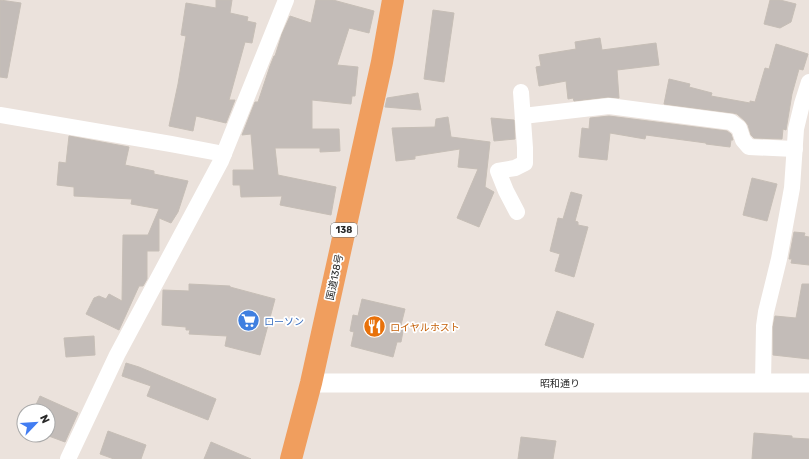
<svg xmlns="http://www.w3.org/2000/svg" width="809" height="459" font-family="Rubik,'Noto Sans JP',sans-serif">
	<rect width="100%" height="100%" fill="#ebe2dc"/>
	<!-- building -->
	<g fill="#c3bcb8" stroke="#c6beb6">
		<path d="M0,0L21,3L7,78L0,77Z"/>
		<path d="M216,0H232L230,13L248,17L247,21L256,23L252,43L245,42L229,100H235L226,123L196,116L193,131L169,126L178,84L186,36L181,35L186,3L216,8Z"/>
		<path d="M316,0H333L374,11L369,33L349,28L337,65L358,67L355,96H352L351,104L312,100V129H339L340,151L320,152V148H275L278,175L336,187L331,215L280,205L282,196L241,197L240,185H233V170H254L251,134L242,135L255,102H258L270,66L274,56H275L282,34L290,16L311,23Z"/>
		<path d="M770,0H780L796,4L791,22L780,28L764,24Z"/>
		<path d="M433,10L454,13L444,82L424,79Z"/>
		<path d="M600,38L602,50L656,43L659,65L617,70L619,98L608,97L574,101L573,98L568,99L566,81L539,86L536,67L541,66L539,55L576,49L575,42Z"/>
		<path d="M776,44L808,54L803,70L799,69L792,94L786,130L783,129L782,139L754,138L751,135L748,125L745,121L737,114L733,113L664,104L669,79L690,84L689,87L712,93L711,96L750,103V101L755,102L765,68L769,69Z"/>
		<path d="M418,93L421,110L385,107L387,98Z"/>
		<path d="M609,116L727,131L731,134L733,140H731L730,147L706,144V143L646,135L645,139L610,133L607,160L579,157L582,128L589,129L590,118Z"/>
		<path d="M448,117L451,137L490,142L485,187L494,192L479,227L457,218L478,169L458,167L460,149L415,156V159L396,161L392,128L435,127L436,119Z"/>
		<path d="M491,118L514,120L515,139L494,141Z"/>
		<path d="M69,136L129,147L125,165L154,171V174L188,181L178,212L171,223L159,218V251H147V279L143,286H139L119,330L86,314L94,298L99,296L106,299L109,294L122,301L123,235H148L159,209L131,204L132,199L74,196V187L57,185L59,162L66,163Z"/>
		<path d="M752,178L777,184L767,221L743,215Z"/>
		<path d="M571,192L582,195L575,221L578,222V225L588,227L574,277L555,271L560,254L550,251L558,218L563,219Z"/>
		<path d="M794,232L805,233L804,236L809,237V265L791,263L792,259H789Z"/>
		<path d="M189,284L230,286V287L275,299L260,355L225,346L227,336L189,334L190,330H186V327L162,325L163,290L189,291Z"/>
		<path d="M802,284H809V359L773,355V327L775,316L796,318Z"/>
		<path d="M362,299L405,309L401,325L404,326L401,342H397L393,357L351,346L354,332L350,331L353,315L358,316Z"/>
		<path d="M557,311L594,324L583,358L545,345Z"/>
		<path d="M94,336L95,355L66,357L64,338Z"/>
		<path d="M126,363L139,367L216,399L208,420L147,396L151,386L122,376Z"/>
		<path d="M40,396L78,413L65,442L46,435H48V411H33Z"/>
		<path d="M108,431L146,445L141,459H114L100,454Z"/>
		<path d="M754,433L792,436V438L809,439V459H752Z"/>
		<path d="M521,437L556,441L553,459H518Z"/>
		<path d="M211,442L251,459H204Z"/>
	</g>
	<g fill="none" stroke-linecap="round" stroke-linejoin="round">
		<!-- minor -->
		<g stroke="#fff" stroke-width="16">
			<path d="M0,115L171,144L224,154"/>
			<path d="M523,116L609,106L731,122L739,128L743,140L749,147L795,149"/>
			<path d="M517,212L506,191L498,171L515,168L525,163V148L521,92"/>
			<path d="M763,383L764,326L766,312L779,259L792,188L796,129L802,104L809,82"/>
			<path d="M68,459L117,355L221,161L286,0"/>
		</g>
		<!-- tertiary -->
		<path stroke="#fff" stroke-width="19" d="M311,383H809"/>
		<!-- trunk -->
		<path stroke="#f09e5e" stroke-width="22" d="M291,459L311,383L382,62L393,0"/>
	</g>
	<!-- icons -->
	<defs>
		<symbol id="supermarket-disc" viewBox="-11 -11 22 22"><circle r="9.5" fill="#3f7fe0" stroke="#fff"/><path d="M-6-5.5h2.5l.6 2H6L4.5 2H-2.5L-4.4-4H-6ZM-1.5 3.2a1.3 1.3 0 1 0 .1 0ZM3 3.2a1.3 1.3 0 1 0 .1 0Z" fill="#fff"/></symbol>
		<symbol id="restaurant-disc" viewBox="-11 -11 22 22"><circle r="9.5" fill="#e8710a" stroke="#fff"/><path d="M-5-6h1v4h1v-4h1v4h1v-4h1v5L-1.5 .5V6h-2V.5L-5-1ZM5-6V6H3V1.5H1.5Q1.5-4 5-6Z" fill="#fff"/></symbol>
	</defs>
	<g fill-rule="evenodd">
		<use href="#supermarket-disc" x="236" y="308" width="25" height="25"/>
		<use href="#restaurant-disc" x="362" y="314" width="25" height="25"/>
	</g>
	<g text-anchor="middle" stroke-width="3.5" stroke-linejoin="round" paint-order="stroke">
		<!-- shield labels -->
		<rect fill="#fff" stroke="#696969" stroke-width="1" x="331" y="223" width="26" height="14" rx="3"/>
		<g font-size="9" font-weight="bold" fill="#292929">
			<text x="344" y="233">138</text>
		</g>
		<!-- street labels -->
		<g font-size="10" fill="#292929" stroke="#fff">
			<text transform="translate(334 277) rotate(-78)" y="4">国道138号</text>
			<text x="560" y="387">昭和通り</text>
		</g>
		<!-- shop labels -->
		<g font-size="10" fill="#366cbe" stroke="#fff" text-anchor="start">
			<text x="264" y="325">ローソン</text>
		</g>
		<!-- food labels -->
		<g font-size="10" fill="#c56008" stroke="#fff" text-anchor="start">
			<text x="390" y="331">ロイヤルホスト</text>
		</g>
	</g>
	<!-- north arrow -->
	<g transform="translate(36 423) rotate(65)"><circle r="19" fill="#ffffff" stroke="#a9a9a9"/>
	<path d="M0-3L7 15L0 10L-7 15Z" fill="#427df2"/>
	<text y="-6" font-size="11" font-weight="bold" text-anchor="middle" fill="#292929">N</text>
	</g>
</svg>
